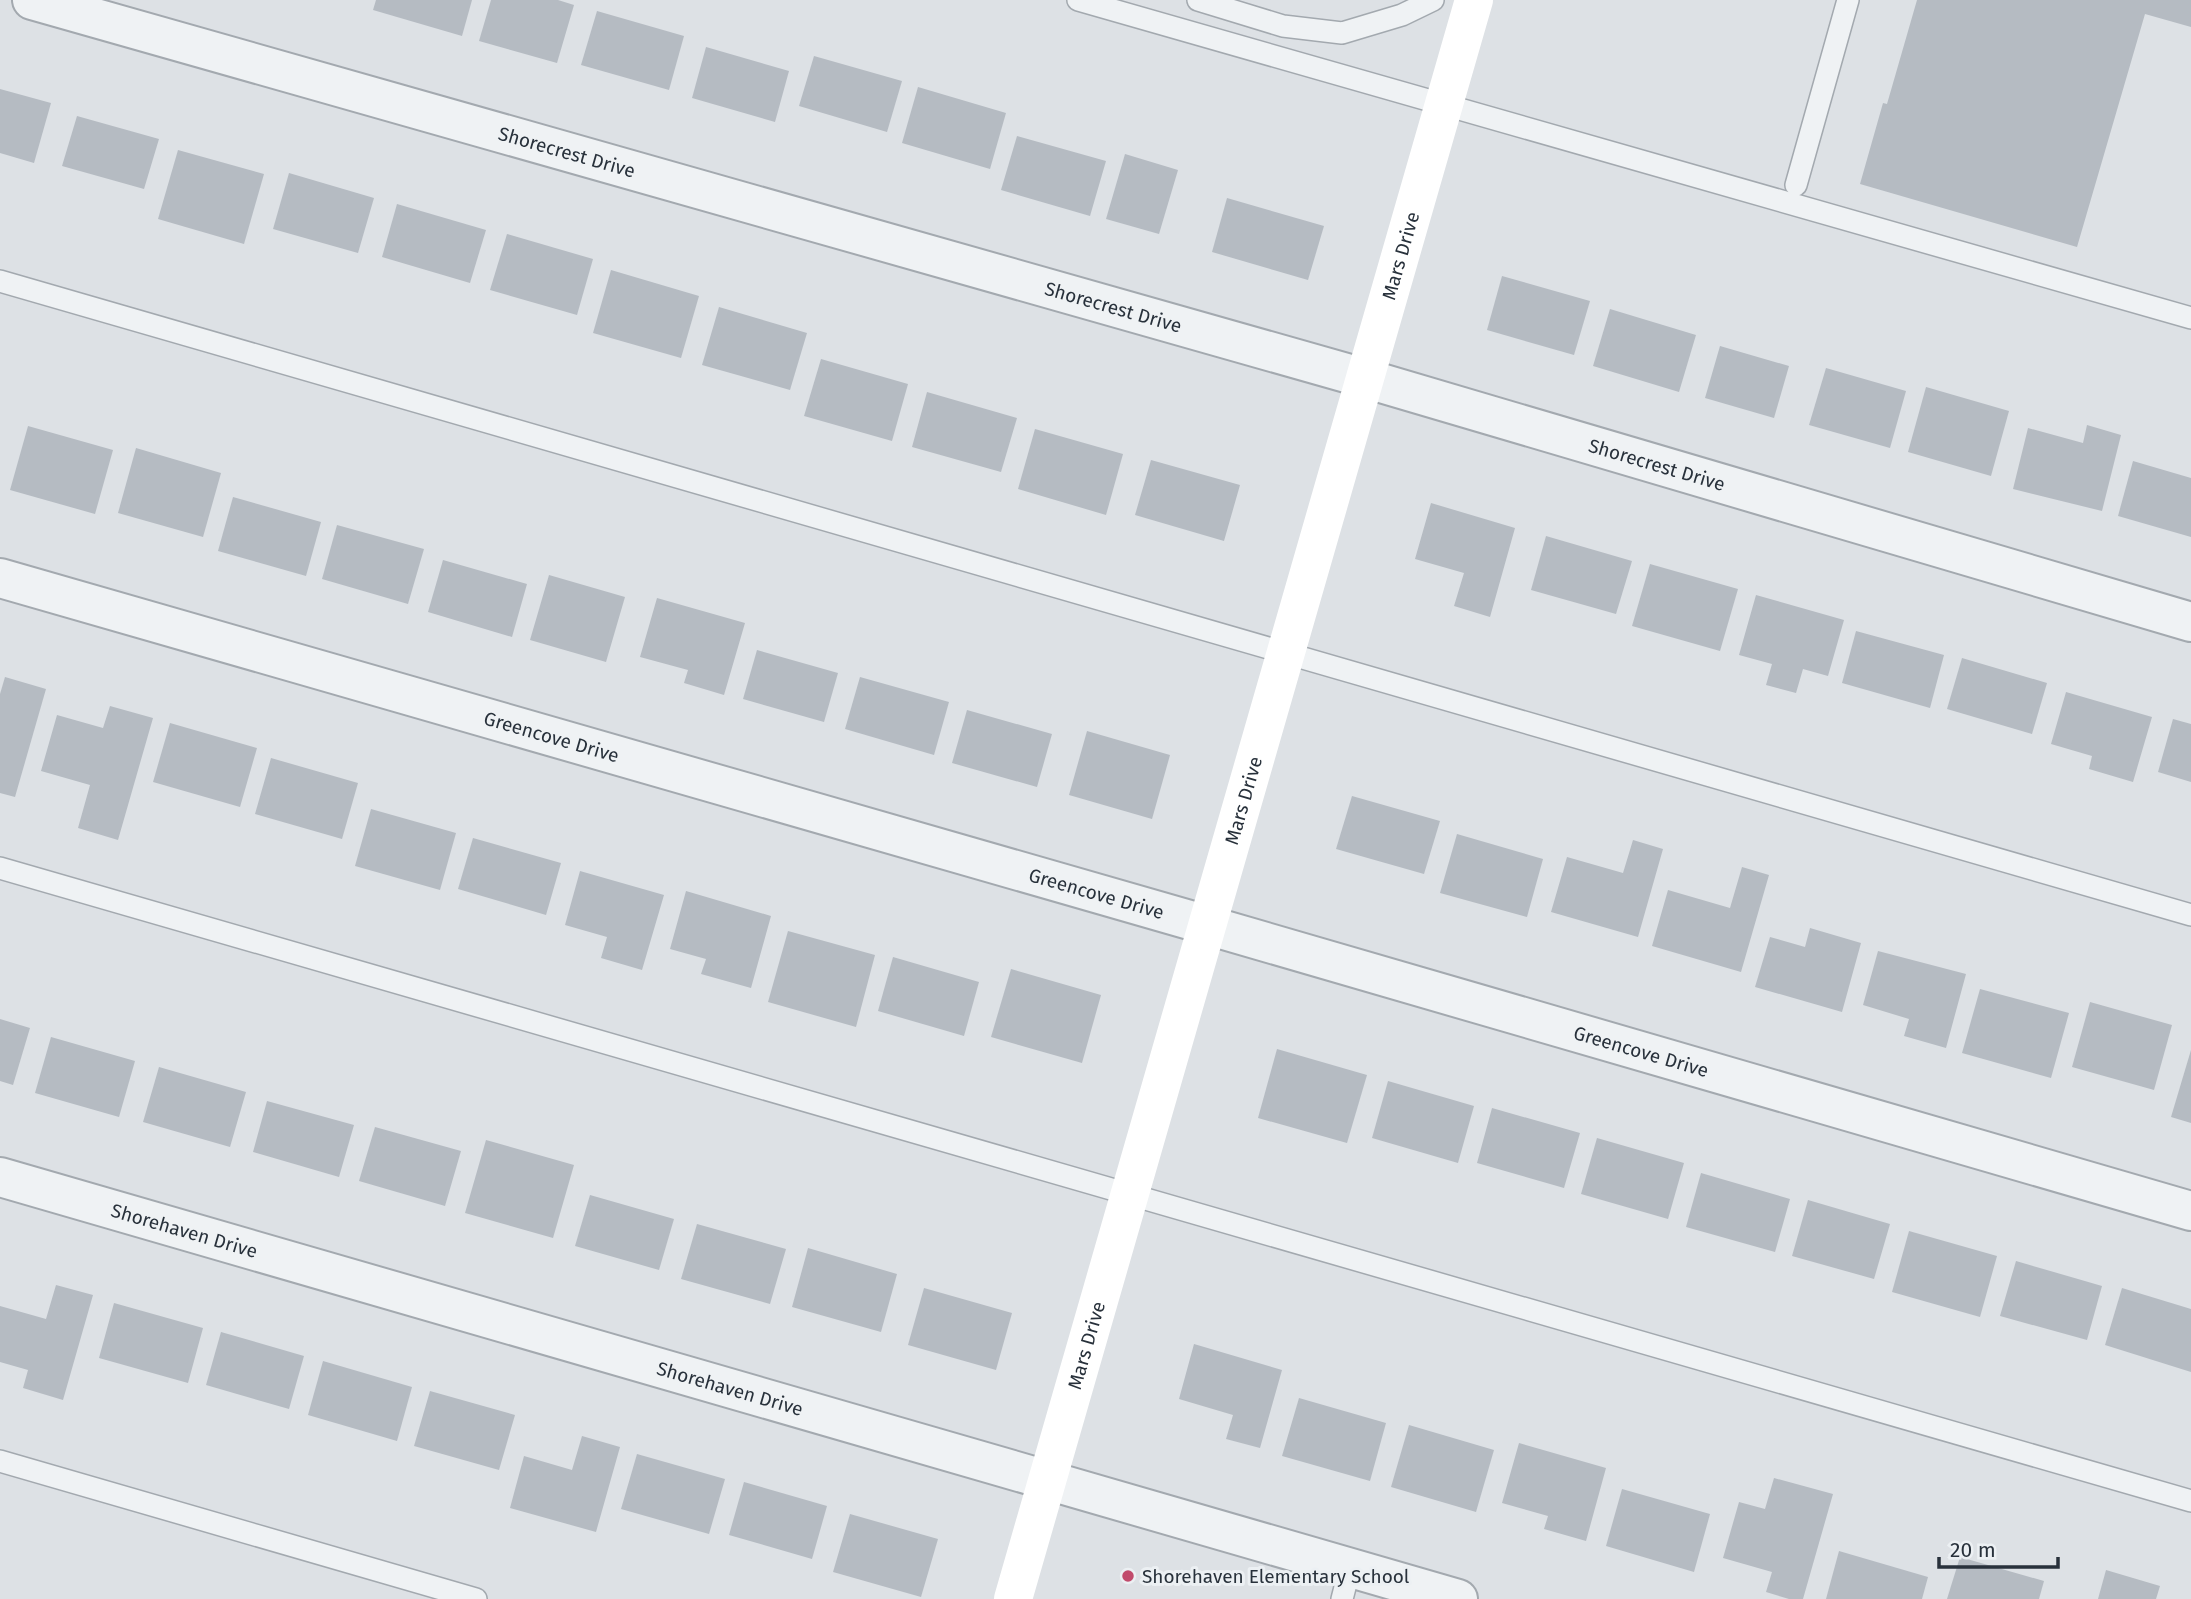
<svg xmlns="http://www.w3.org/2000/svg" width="2191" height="1599" font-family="'Fira Sans',sans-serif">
	<rect width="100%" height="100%" fill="#dde1e5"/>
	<!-- building -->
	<g fill="#b5bbc2">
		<path d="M376,0H472L462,36L373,10Z"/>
		<path d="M491,0H558L574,5L557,63L479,41Z"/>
		<path d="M1917,0H2191V27L2145,14L2077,247L1860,184L1883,103L1887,104Z"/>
		<path d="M597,11L684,36L669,90L581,65Z"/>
		<path d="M706,47L789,71L775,122L692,98Z"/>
		<path d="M814,56L902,81L887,132L799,106Z"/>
		<path d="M918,87L1006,113L990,169L902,143Z"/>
		<path d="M0,89L51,103L34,163L0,153Z"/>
		<path d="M77,116L159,139L144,189L62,166Z"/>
		<path d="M1017,136L1106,161L1090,216L1001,190Z"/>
		<path d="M178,150L264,174L244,244L158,219Z"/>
		<path d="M1125,154L1178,170L1159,234L1106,219Z"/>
		<path d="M289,173L374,198L358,253L273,229Z"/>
		<path d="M1227,198L1324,226L1308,280L1212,252Z"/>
		<path d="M397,204L486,230L470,283L382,257Z"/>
		<path d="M507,234L593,259L577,315L490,290Z"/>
		<path d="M611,270L699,296L681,358L593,333Z"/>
		<path d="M1502,276L1590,301L1574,355L1487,330Z"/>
		<path d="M719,307L807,333L790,390L702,365Z"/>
		<path d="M1610,309L1696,335L1679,392L1593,366Z"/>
		<path d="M1720,346L1789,366L1774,418L1705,398Z"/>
		<path d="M821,359L908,384L892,441L804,416Z"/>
		<path d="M1826,368L1906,391L1890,448L1809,425Z"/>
		<path d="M1926,387L2009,411L1991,476L1908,452Z"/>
		<path d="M927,392L1017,418L1001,472L912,447Z"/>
		<path d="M2087,425L2121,435L2102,511L2013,489L2028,428L2083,443Z"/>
		<path d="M28,426L113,450L95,514L10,490Z"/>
		<path d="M1035,429L1123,454L1106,515L1018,489Z"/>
		<path d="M136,448L221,473L203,537L118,513Z"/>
		<path d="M1151,460L1240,485L1224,541L1135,515Z"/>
		<path d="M2133,461L2191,478V537L2118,516Z"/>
		<path d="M233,497L321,522L306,576L218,551Z"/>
		<path d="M1431,503L1515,528L1490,617L1454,606L1464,573L1415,559Z"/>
		<path d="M337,525L424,549L408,604L322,579Z"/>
		<path d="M1546,536L1632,561L1616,614L1531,590Z"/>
		<path d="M443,560L527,584L512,637L428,612Z"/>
		<path d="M1650,564L1738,589L1720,651L1632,626Z"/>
		<path d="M549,575L625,597L606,662L530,640Z"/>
		<path d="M1756,595L1844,620L1828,676L1803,669L1796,693L1766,685L1772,664L1739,655Z"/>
		<path d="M657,598L745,623L724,695L684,683L688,670L640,657Z"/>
		<path d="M1856,631L1944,655L1930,708L1842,683Z"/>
		<path d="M757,650L838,673L824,722L743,699Z"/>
		<path d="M1962,658L2047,683L2032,734L1947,709Z"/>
		<path d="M5,677L46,689L15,797L0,793V694Z"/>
		<path d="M860,677L949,702L934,755L845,729Z"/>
		<path d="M2066,692L2152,717L2133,782L2089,769L2092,756L2051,744Z"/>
		<path d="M110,706L153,718L118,840L78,828L90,785L41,771L57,715L103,728Z"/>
		<path d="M967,710L1052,734L1037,787L952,763Z"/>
		<path d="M2173,719L2191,724V782L2158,772Z"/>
		<path d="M170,723L257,748L240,807L153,782Z"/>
		<path d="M1087,731L1170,755L1152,819L1069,795Z"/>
		<path d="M271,758L358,783L342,839L255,814Z"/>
		<path d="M1352,796L1440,821L1424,874L1336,849Z"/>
		<path d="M371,809L456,833L440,890L355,866Z"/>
		<path d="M1457,834L1543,859L1527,917L1440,893Z"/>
		<path d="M473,838L561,863L546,915L458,889Z"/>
		<path d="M1633,840L1663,849L1638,937L1551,912L1567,857L1623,873Z"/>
		<path d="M1742,867L1769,875L1741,972L1652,946L1668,890L1730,908Z"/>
		<path d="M580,871L664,895L642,970L601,958L607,937L565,925Z"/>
		<path d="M686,891L771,916L751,988L701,974L706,959L670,949Z"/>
		<path d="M1810,928L1861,943L1842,1012L1755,987L1770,937L1805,947Z"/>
		<path d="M788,931L875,955L856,1027L768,1002Z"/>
		<path d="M1878,951L1966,974L1946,1048L1904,1036L1909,1019L1863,1005Z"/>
		<path d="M893,957L979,982L964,1036L878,1011Z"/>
		<path d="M1011,969L1101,995L1082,1063L991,1037Z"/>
		<path d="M1980,989L2069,1013L2051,1078L1962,1053Z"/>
		<path d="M2090,1002L2172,1025L2154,1090L2072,1067Z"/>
		<path d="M0,1019L30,1028L13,1085L0,1081Z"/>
		<path d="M51,1037L135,1061L119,1117L35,1093Z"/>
		<path d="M1277,1049L1367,1075L1347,1143L1258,1118Z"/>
		<path d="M2191,1050V1123L2171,1117Z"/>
		<path d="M159,1067L246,1092L230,1147L143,1122Z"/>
		<path d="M1388,1081L1474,1106L1458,1163L1372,1138Z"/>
		<path d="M267,1101L354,1125L339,1177L253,1152Z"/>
		<path d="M1492,1108L1580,1133L1564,1188L1477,1163Z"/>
		<path d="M375,1127L461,1151L445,1206L359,1181Z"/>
		<path d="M1597,1138L1684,1163L1668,1219L1581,1194Z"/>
		<path d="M486,1140L574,1165L553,1238L465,1213Z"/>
		<path d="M1701,1173L1790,1199L1775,1252L1686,1227Z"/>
		<path d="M590,1195L674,1219L659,1270L575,1246Z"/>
		<path d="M1808,1200L1890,1224L1874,1279L1792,1256Z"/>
		<path d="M697,1224L786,1249L770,1304L681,1279Z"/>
		<path d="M1909,1231L1997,1256L1980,1317L1892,1292Z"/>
		<path d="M808,1248L897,1274L881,1332L792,1307Z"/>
		<path d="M2016,1261L2102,1286L2087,1340L2000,1316Z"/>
		<path d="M56,1285L93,1295L63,1400L23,1388L28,1370L0,1362V1306L46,1319Z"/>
		<path d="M924,1288L1012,1313L996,1370L908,1345Z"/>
		<path d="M2122,1288L2191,1309V1372L2105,1345Z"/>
		<path d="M114,1303L203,1328L188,1383L99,1358Z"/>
		<path d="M221,1332L304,1356L289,1409L206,1385Z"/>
		<path d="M1194,1344L1282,1370L1260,1448L1226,1439L1233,1415L1179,1399Z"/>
		<path d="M323,1361L412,1387L397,1441L308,1415Z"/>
		<path d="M430,1391L515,1415L499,1470L414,1446Z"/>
		<path d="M1299,1398L1386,1423L1370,1481L1282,1456Z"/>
		<path d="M1409,1425L1494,1450L1476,1512L1391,1487Z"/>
		<path d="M582,1436L620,1447L596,1532L510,1508L524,1456L572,1470Z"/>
		<path d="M1519,1443L1606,1468L1586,1541L1544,1529L1548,1516L1502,1503Z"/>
		<path d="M637,1454L725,1479L709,1534L621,1509Z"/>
		<path d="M1774,1478L1833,1494L1803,1599H1789L1766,1592L1772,1572L1723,1558L1739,1502L1765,1509Z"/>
		<path d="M744,1482L827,1506L812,1559L729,1535Z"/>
		<path d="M1622,1489L1710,1514L1694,1572L1606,1546Z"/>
		<path d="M850,1514L938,1539L921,1597L833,1572Z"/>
		<path d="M1839,1551L1928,1577L1922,1599H1826Z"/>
		<path d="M1960,1557L2044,1581L2039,1599H1947Z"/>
		<path d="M2106,1570L2160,1586L2156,1599H2098Z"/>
	</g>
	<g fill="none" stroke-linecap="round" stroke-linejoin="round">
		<defs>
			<g id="lane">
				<path d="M1078,0L2191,318"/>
				<path d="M1198,0L1283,26L1342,33L1402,15L1433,0"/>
				<path d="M1796,185L1848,0"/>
				<path d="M0,281L2191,915"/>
				<path d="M0,868L2191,1501"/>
				<path d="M0,1461L476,1599"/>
				<path d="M1342,1599L1350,1568"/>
			</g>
			<g id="street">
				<path id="s1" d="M32,0L1364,378L2191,622"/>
				<path id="s2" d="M0,578L1207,925L2191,1211"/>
				<path id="s3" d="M0,1177L1458,1599"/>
			</g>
		</defs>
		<!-- lane casing -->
		<use href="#lane" stroke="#a3a9af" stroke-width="24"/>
		<!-- street casing -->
		<use href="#street" stroke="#a3a9af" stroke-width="42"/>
		<!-- lane -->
		<use href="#lane" stroke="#eff2f4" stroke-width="21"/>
		<!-- street -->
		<use href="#street" stroke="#eff2f4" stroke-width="38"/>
		<!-- secondary -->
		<path stroke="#fff" stroke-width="38" id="s4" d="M1013,1599L1474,0"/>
	</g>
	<!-- markers -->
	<circle fill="#c14b6c" stroke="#ecf0f3" stroke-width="2.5" cx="1128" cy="1576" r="7"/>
	<g text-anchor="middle" stroke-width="6" stroke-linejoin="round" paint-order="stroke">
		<!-- street labels -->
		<g font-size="19" fill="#28313b" stroke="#ecf0f3">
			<text dy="7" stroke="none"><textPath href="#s1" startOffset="556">Shorecrest Drive</textPath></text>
			<text dy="7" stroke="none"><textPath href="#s4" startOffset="1398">Mars Drive</textPath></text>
			<text dy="7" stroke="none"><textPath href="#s1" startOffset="1124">Shorecrest Drive</textPath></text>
			<text dy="7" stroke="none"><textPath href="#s1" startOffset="1690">Shorecrest Drive</textPath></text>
			<text dy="7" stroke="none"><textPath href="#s2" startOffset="574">Greencove Drive</textPath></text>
			<text dy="7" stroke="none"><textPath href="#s4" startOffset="831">Mars Drive</textPath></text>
			<text dy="7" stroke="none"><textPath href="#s2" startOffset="1141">Greencove Drive</textPath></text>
			<text dy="7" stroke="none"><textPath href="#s2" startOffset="1708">Greencove Drive</textPath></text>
			<text dy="7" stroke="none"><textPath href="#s3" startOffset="192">Shorehaven Drive</textPath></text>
			<text dy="7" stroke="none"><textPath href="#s4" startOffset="264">Mars Drive</textPath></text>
			<text dy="7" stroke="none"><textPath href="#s3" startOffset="760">Shorehaven Drive</textPath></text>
		</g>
		<!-- poi labels -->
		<g font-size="19" fill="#28313b" stroke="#ecf0f3" text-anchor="start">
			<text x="1142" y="1583">Shorehaven Elementary School</text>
		</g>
	</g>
	<!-- scale -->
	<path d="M1939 1557v10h119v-10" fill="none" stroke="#28313b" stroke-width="3.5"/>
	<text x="1950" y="1557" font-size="21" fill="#28313b" stroke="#ecf0f3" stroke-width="5" paint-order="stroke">20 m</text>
</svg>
